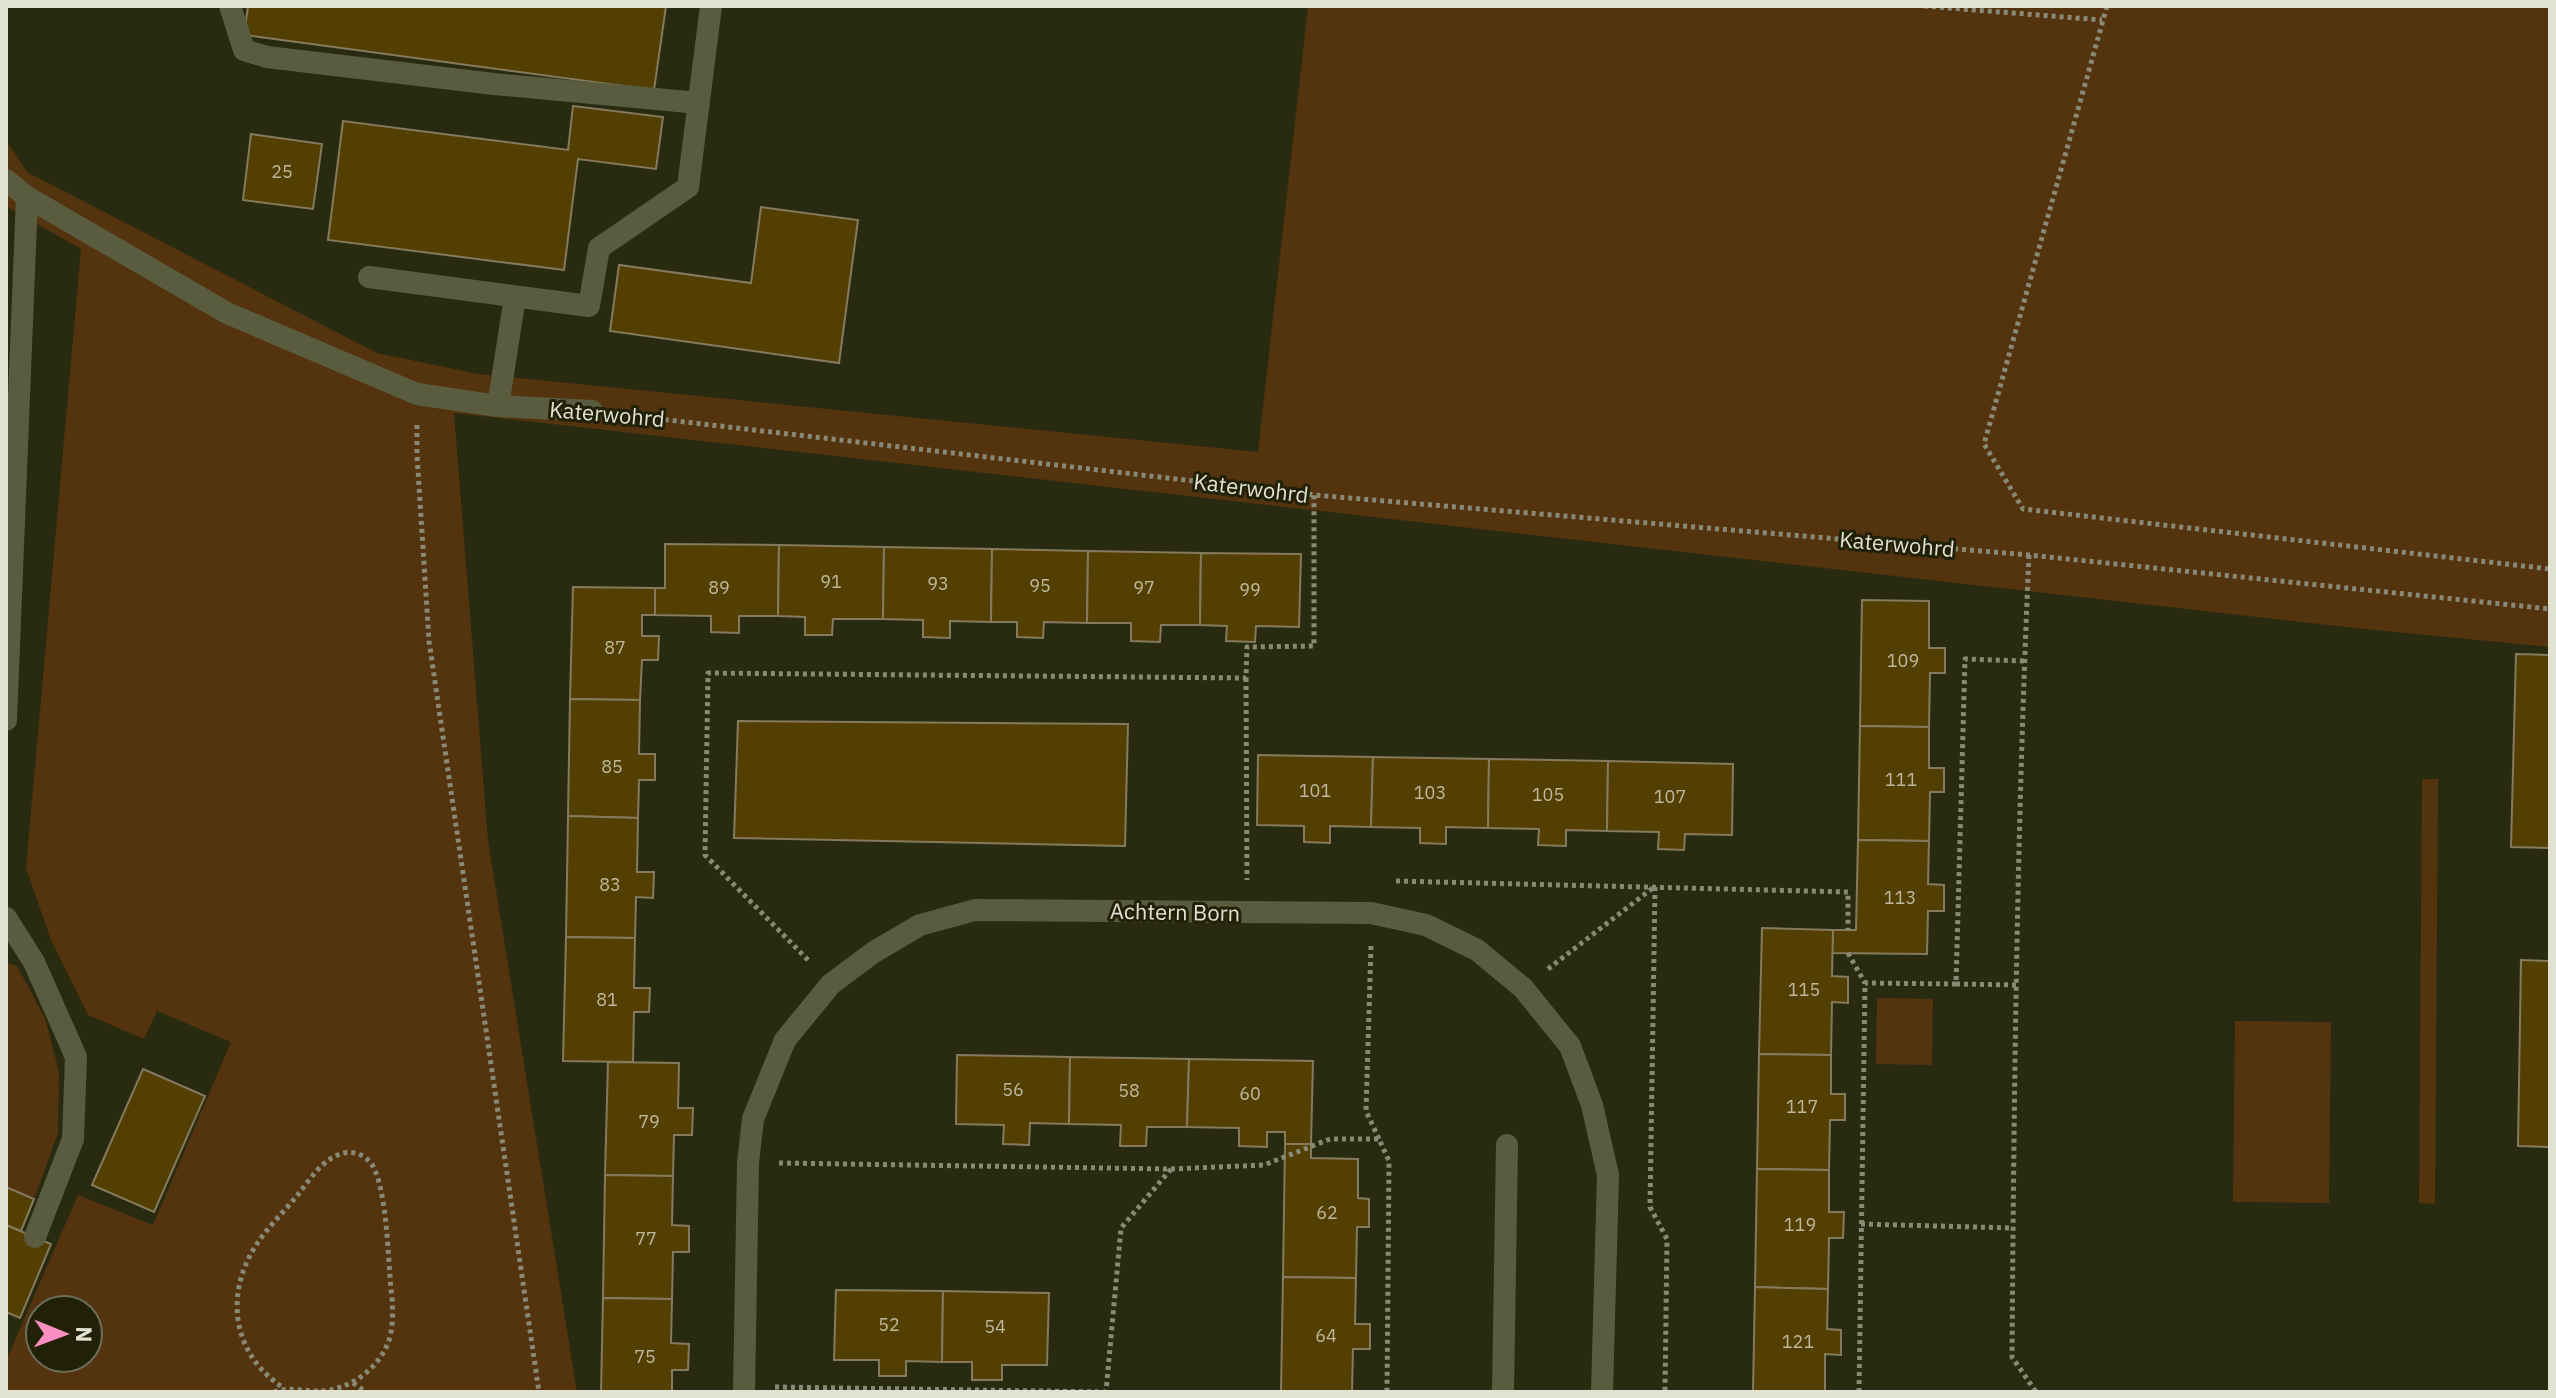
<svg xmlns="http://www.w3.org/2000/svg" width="2556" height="1398" font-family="'IBM Plex Sans',sans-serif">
	<rect width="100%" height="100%" fill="#292b10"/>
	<!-- green -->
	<g fill="#54330f" fill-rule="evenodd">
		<path d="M1308,6H2550V647L2355,628L454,413L488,841L577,1392H6V1361L78,1195L153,1225L231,1042L157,1011L144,1039L88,1015L51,940L26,868L81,249L6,206V140L27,172L377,353L478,374L1258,452ZM40,1310H88V1358H40Z"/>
		<path d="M2422,779H2438L2435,1204L2419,1203Z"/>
		<path d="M6,963L17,966L45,1018L59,1072L58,1133L34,1199L6,1187Z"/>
		<path d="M1877,998L1933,999L1932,1065L1876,1064Z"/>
		<path d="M2235,1021L2331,1022L2329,1203L2233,1202Z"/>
	</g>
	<!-- building -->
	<g fill="#533f01" stroke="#857a5e" stroke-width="2">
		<path d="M248,6H666L654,90L244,35Z"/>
		<path d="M573,106L663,117L656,169L578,159L564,270L328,240L343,121L568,150Z"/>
		<path d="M251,134L322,144L313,209L243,200Z"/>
		<path d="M761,207L858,220L839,363L610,331L619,265L751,283Z"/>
		<path d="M665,544L779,545L778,616H739V633L711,632V616L655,615V588H665Z"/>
		<path d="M779,545L884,547L883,619H833L832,635H805V617L778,616Z"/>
		<path d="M884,547L992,549L991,622L950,621V638L923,637V620L883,619Z"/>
		<path d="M992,549L1088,551L1087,623L1044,622L1043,638L1017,637V622H991Z"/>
		<path d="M1088,551L1201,553L1200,625H1161L1160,642L1131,641V623H1087Z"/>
		<path d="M1201,553L1301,554L1299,627L1256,626L1255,642L1226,641L1227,626L1200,625Z"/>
		<path d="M573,587L655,588V615H642V636H659L658,660H642L640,700L570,699Z"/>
		<path d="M1862,600L1929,601V648H1945V673H1930L1929,727L1860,726Z"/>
		<path d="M2516,654L2550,655V848L2511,847Z"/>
		<path d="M570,699L640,700L639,754H655V780H639L638,818L568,816Z"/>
		<path d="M738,721L1128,724L1125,846L734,838Z"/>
		<path d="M1860,726L1929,727V768H1944V792H1930L1929,841L1858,840Z"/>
		<path d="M1258,755L1373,757L1371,827L1330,826V843L1304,842V826L1257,825Z"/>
		<path d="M1373,757L1489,759L1488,828L1446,827V844L1420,843V828L1371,827Z"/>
		<path d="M1489,759L1608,761L1607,831L1566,830V846L1538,845L1539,829L1488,828Z"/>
		<path d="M1608,761L1733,764L1732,835L1685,834L1684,850L1658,849L1659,832L1607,831Z"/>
		<path d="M568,816L638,818L637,872H654L653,898L636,897L635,938L566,937Z"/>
		<path d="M1858,840L1929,841L1928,884L1944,885V911H1928L1927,954L1832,953L1833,930H1856Z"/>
		<path d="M1762,928L1833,930L1832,976L1848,977V1003L1832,1002L1831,1055L1759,1054Z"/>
		<path d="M566,937L635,938L634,988H650L649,1012H634L633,1062L563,1061Z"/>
		<path d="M2521,960L2550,961V1147L2518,1146Z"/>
		<path d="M1759,1054L1831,1055V1094H1845V1120H1830L1829,1170L1757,1169Z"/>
		<path d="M957,1055L1070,1057L1069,1124L1030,1123L1029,1145L1003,1144L1004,1125L956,1124Z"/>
		<path d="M1070,1057L1189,1059L1187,1127H1147L1146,1146H1120L1121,1125L1069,1124Z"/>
		<path d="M1189,1059L1313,1061L1311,1144H1285V1132H1267V1147L1239,1146V1128L1187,1127Z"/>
		<path d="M608,1062L679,1063L678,1108H693L692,1135H674L673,1176L605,1175Z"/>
		<path d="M143,1069L205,1096L154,1212L92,1185Z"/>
		<path d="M1285,1144H1311V1158L1358,1159V1198L1369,1199V1227H1357L1356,1278L1283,1277Z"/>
		<path d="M1757,1169L1829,1170V1212H1844L1843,1238H1829L1828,1289L1755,1287Z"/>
		<path d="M605,1175L673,1176L672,1225L689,1226V1252H673L672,1299L603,1298Z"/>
		<path d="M6,1187L34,1199L21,1231L6,1225Z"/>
		<path d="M6,1225L51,1244L20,1318L6,1312Z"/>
		<path d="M1283,1277L1356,1278L1355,1324H1370V1349H1353L1352,1392L1281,1391Z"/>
		<path d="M1755,1287L1828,1289L1827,1329L1841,1330V1355L1825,1354V1392H1753Z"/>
		<path d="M836,1290L943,1291L942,1362L906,1361V1376H879V1360H834Z"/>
		<path d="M943,1291L1049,1293L1047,1365H1002V1380H972V1362H942Z"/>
		<path d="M603,1298L672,1299L671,1343L689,1344L688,1370H672V1392H601Z"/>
	</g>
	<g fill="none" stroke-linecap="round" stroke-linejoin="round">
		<!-- path -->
		<g stroke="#898a75" stroke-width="5" stroke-dasharray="4 4" stroke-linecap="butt">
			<path d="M1924,6L2102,20"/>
			<path d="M2107,6L1984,444L2023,509L2550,569"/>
			<path d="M625,415L1314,495L2029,555L2550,609"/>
			<path d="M417,425V455L429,641L539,1392"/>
			<path d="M2029,555C2017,822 2014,1090 2012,1357L2036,1392"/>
			<path d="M1246,678L1247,880"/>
			<path d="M1396,881L1848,892V930"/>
			<path d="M1655,887L1650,1207L1667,1239L1665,1392"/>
			<path d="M1371,946L1366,1111L1379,1139"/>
			<path d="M1848,953L1865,983"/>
			<path d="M808,960L705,855L708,673L1246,678L1247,647L1314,646V495"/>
			<path d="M1548,969L1654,887"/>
			<path d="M1956,984L2017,985"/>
			<path d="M779,1163L1171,1169L1121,1228L1106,1392"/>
			<path d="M1171,1169L1264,1165L1330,1139H1379L1389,1161L1387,1392"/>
			<path d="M1861,1224L2013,1228"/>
			<path d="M353,1383L366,1392"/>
			<path d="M775,1387L1106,1392"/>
			<path d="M274,1392C289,1386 306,1392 322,1391C350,1389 377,1370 388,1343C394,1328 393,1305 391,1289C388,1259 387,1186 371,1163C364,1155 355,1151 344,1153C322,1158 309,1181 296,1197C282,1214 264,1231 253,1250C224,1300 235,1357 284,1388"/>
			<path d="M1859,1392L1865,983L1956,984L1965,659L2024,661"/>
		</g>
		<!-- service -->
		<g stroke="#5a5c40" stroke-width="22">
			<path d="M230,6L244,50L267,57L494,84L699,103"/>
			<path d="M369,277L589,306L599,248L688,187L711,6"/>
			<path d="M498,406L515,297"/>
			<path d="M6,720L27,197"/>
			<path d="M6,918L34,962L76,1057L73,1139L35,1237"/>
			<path d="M1503,1392L1507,1145"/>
		</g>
		<!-- minor -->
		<g stroke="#5a5c40" stroke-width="22">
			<path d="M6,180L27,197L227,313L417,394L498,406L592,411"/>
			<path d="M744,1392L748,1163L753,1119L785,1040L831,984L874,952L920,925L975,910L1371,913L1426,925L1477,950L1523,988L1570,1046L1592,1105L1608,1175L1602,1392"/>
		</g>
	</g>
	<g text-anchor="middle" stroke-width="6" stroke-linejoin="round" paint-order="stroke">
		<!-- number labels -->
		<g font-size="18" fill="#beb99e">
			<text x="282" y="178">25</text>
			<text x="831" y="588">91</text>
			<text x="938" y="590">93</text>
			<text x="1040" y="592">95</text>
			<text x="719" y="594">89</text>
			<text x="1144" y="594">97</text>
			<text x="1250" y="596">99</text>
			<text x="615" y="654">87</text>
			<text x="1903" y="667">109</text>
			<text x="612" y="773">85</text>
			<text x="1901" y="786">111</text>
			<text x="1315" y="797">101</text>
			<text x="1430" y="799">103</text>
			<text x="1548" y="801">105</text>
			<text x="1670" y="803">107</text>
			<text x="610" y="891">83</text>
			<text x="1900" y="904">113</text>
			<text x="1804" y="996">115</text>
			<text x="607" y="1006">81</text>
			<text x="1013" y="1096">56</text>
			<text x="1129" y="1097">58</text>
			<text x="1250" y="1100">60</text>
			<text x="1802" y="1113">117</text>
			<text x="649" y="1128">79</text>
			<text x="1327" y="1219">62</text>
			<text x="1800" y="1231">119</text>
			<text x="646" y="1245">77</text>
			<text x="889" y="1331">52</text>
			<text x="995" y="1333">54</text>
			<text x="1326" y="1342">64</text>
			<text x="1798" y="1348">121</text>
			<text x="645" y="1363">75</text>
		</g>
		<!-- street labels -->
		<g font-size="22" fill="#e1e2d2" stroke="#202107">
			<text transform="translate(607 414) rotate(5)" y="8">Katerwohrd</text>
			<text transform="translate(1251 488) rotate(7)" y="8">Katerwohrd</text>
			<text transform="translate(1897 544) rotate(5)" y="8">Katerwohrd</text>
			<text transform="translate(1175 912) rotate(1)" y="8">Achtern Born</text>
		</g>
	</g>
	<!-- border -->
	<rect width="2556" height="1398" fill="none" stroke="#e1e2d2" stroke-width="16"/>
	<!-- north arrow -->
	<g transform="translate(64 1334) rotate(91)"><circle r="38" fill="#202107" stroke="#6d6e58" stroke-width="2"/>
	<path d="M0-6L14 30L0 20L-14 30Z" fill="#fc8fc1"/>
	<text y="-12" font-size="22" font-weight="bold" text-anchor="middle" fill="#e1e2d2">N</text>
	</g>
</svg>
